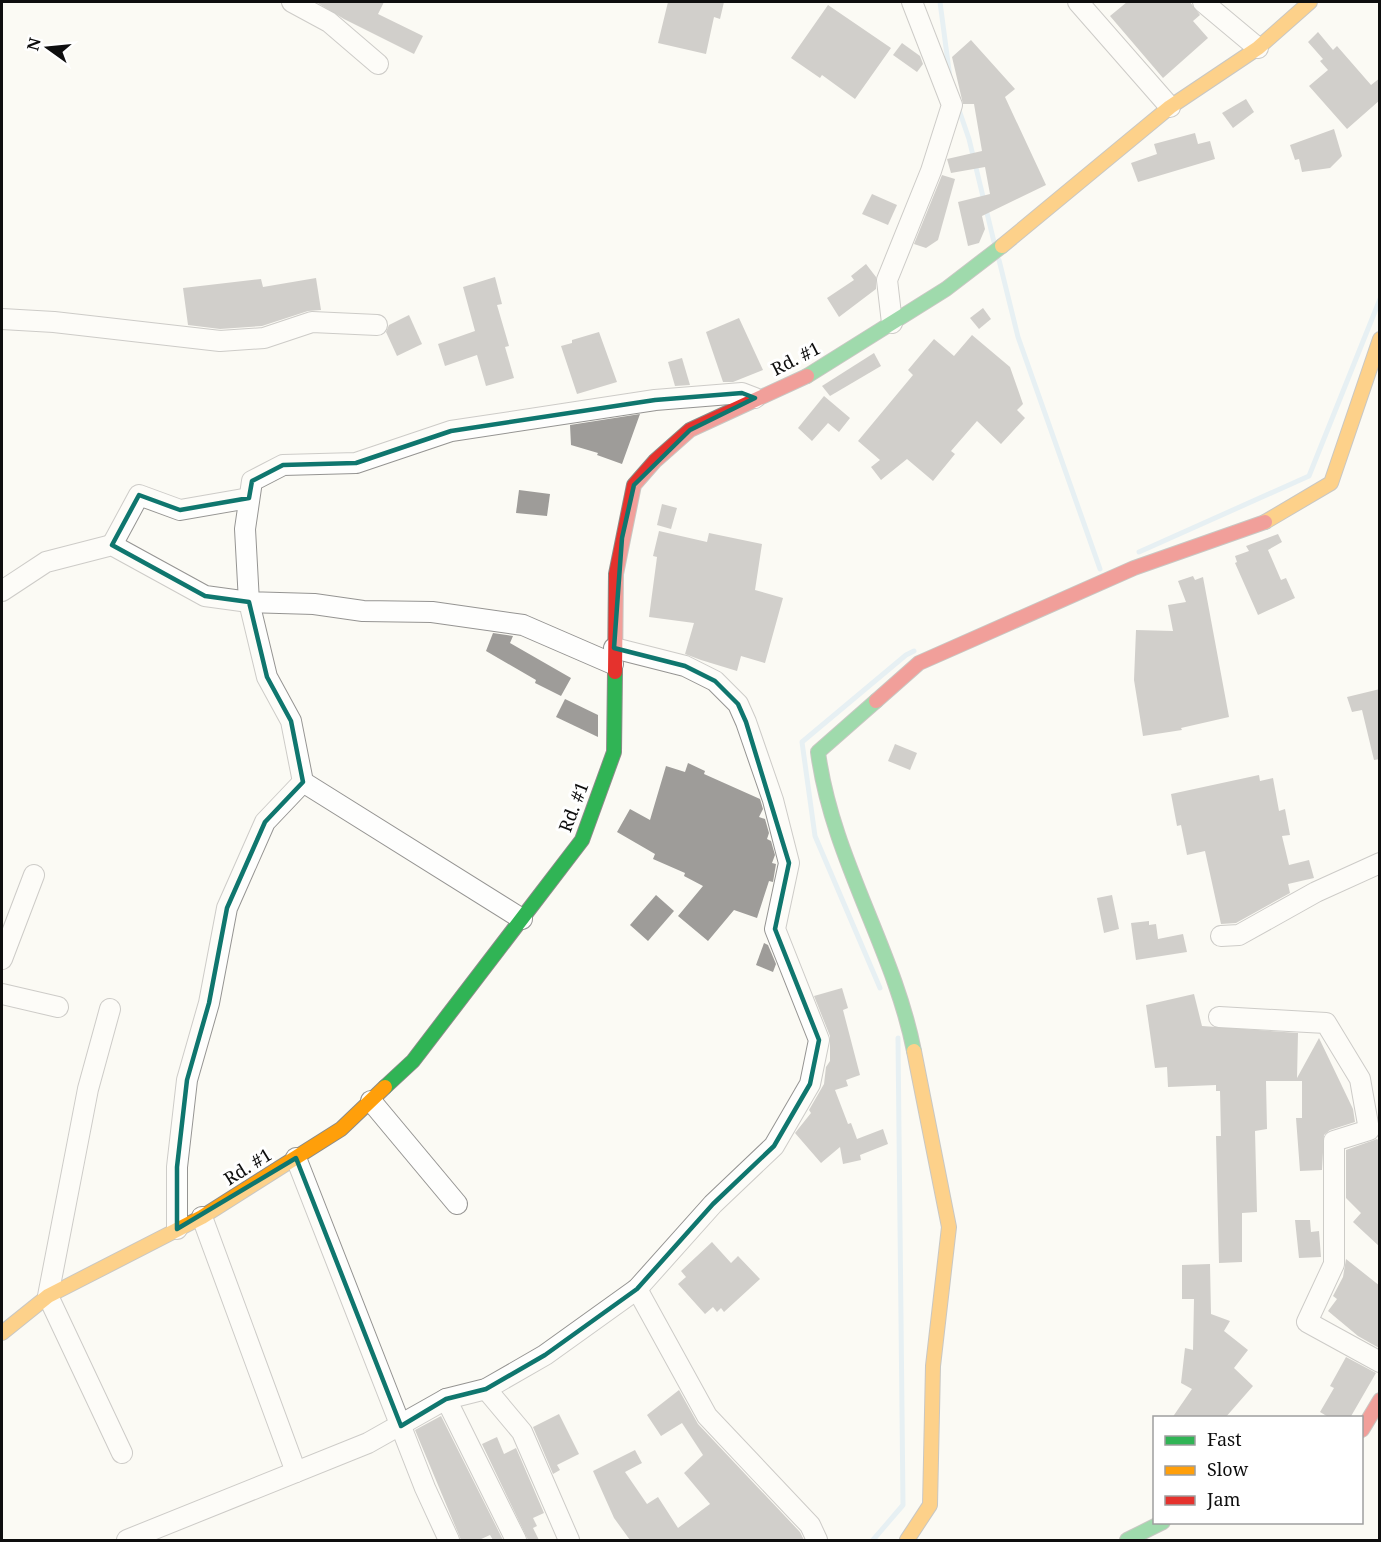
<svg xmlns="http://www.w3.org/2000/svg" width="1381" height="1542" font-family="'Noto Serif',serif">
	<rect width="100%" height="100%" fill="#fbfaf4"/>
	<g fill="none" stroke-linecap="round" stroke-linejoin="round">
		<!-- stream -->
		<g stroke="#cee5f1" stroke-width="5">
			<path d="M940,2L950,78"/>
			<path d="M958,107L969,139L994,242"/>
			<path d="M999,260L1018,337L1100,569"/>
			<path d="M1139,552L1309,476L1380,299"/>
			<path d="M880,988L815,836L802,742L906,655L914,651"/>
			<path d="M873,1540L903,1505L898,1038"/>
		</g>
	</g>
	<!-- building -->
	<g fill="#9e9c99">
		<path d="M316,2H384L378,14L423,36L414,54L344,19Z"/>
		<path d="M668,2H724L720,19L714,17L706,54L658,43Z"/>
		<path d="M1127,2H1190L1200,15L1193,21L1208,38L1163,78L1110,16Z"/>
		<path d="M828,5L891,48L855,99L822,75L820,78L791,58Z"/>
		<path d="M1318,32L1333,50L1337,46L1371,85L1380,78V100L1347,129L1309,86L1328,70L1320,61L1323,59L1308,42Z"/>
		<path d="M971,40L1015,89L1005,97L1046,185L982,216L985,229L979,243L968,246L958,202L990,194L985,167L951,173L947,159L982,151L974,104H963L952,57Z"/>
		<path d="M902,43L920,56L923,64L917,72L893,55Z"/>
		<path d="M1246,99L1254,112L1233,128L1222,113Z"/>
		<path d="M1334,129L1342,156L1330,168L1302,172L1299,159L1295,160L1290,145Z"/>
		<path d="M1195,133L1198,144L1210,141L1215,159L1138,182L1131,163L1157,154L1154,144Z"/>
		<path d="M942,175L955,179L938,240L926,248L914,244Z"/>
		<path d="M872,194L897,205L888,225L862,214Z"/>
		<path d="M866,264L876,277V289L839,317L827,298L854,280L851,276Z"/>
		<path d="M495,277L502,304L497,305L509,346L505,347L514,378L486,386L477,355L445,366L438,344L475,331L463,287Z"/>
		<path d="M316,278L321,310L308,311L262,326L220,329L188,325L183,288L261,279L263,287Z"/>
		<path d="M983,308L991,319L979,329L970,318Z"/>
		<path d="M409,315L422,344L397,356L386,332L389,325Z"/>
		<path d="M739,318L763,370L733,382H723L706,332Z"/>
		<path d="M599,332L617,382L577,394L561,346L572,343V340Z"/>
		<path d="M972,335L1010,367L1023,404L1017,410L1025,418L1001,444L977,421L951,451L955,454L933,481L907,459L881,480L871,467L880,460L858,441L913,375L908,370L934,339L954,356Z"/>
		<path d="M874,353L881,366L830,396L822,386Z"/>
		<path d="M682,358L690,385L675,386L668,362Z"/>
		<path d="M824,396L850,418L839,432L828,423L812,441L798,428Z"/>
		<path d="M640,414L622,464L597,455L598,453L571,445L570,425Z"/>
		<path d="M519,490L550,494L547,516L516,513Z"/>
		<path d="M662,504L677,508L671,529L657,525Z"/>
		<path d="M659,531L707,542L709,533L762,544L755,590L783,598L765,663L741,656L737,671L701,660L685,654L694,623L649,617L657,557L653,556Z"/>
		<path d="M1278,534L1282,542L1268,550L1281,580L1286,578L1295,598L1258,615L1235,563L1237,562L1235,556L1249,551L1246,546Z"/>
		<path d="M1193,576L1195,580L1203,577L1229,717L1181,728L1182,730L1143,736L1134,680L1136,630L1173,631L1168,605L1186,602L1178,581Z"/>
		<path d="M493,633L513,636L510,643L571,678L561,696L535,683L536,680L486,651Z"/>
		<path d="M1380,689V759L1374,760L1362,710L1352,712L1347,697Z"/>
		<path d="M565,699L598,715V737L556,717Z"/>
		<path d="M895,744L917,753L910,770L888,761Z"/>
		<path d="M688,763L705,771L704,774L760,799L763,809L759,817L765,819L769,833L767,839L771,841L775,855L772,863L776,864L773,882L769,881L757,918L734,910L708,941L678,916L703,886L684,876L685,873L653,859L655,854L617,832L630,809L650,820L666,766L685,772Z"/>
		<path d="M1259,775L1260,781L1273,778L1279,811L1285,809L1290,835L1282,836L1289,865L1309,860L1314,878L1288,884L1290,893L1236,923L1221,924L1205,851L1187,855L1181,825L1177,826L1171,794Z"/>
		<path d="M656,895L674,911L648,941L630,925Z"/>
		<path d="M1112,895L1119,929L1104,933L1097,898Z"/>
		<path d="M1149,921V925L1156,924L1158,939L1183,934L1187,952L1136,960L1131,923Z"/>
		<path d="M764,943L768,945L776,964L773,972L756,965Z"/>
		<path d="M842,988L848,1008L843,1010L860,1075L846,1080L848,1086L835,1090L848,1124L851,1123L857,1139L883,1129L888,1144L860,1155L861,1160L843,1164L840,1147L821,1163L795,1133L811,1113L809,1110L824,1084L826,1067L830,1061V1036L814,996Z"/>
		<path d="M1194,994L1202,1026L1298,1033L1297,1078L1319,1038L1353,1109L1355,1122L1330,1130L1324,1135L1322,1170L1300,1171L1296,1118H1302V1081H1266L1267,1129L1255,1131L1257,1212L1242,1213V1262L1219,1263L1216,1136H1221L1220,1091H1216V1085L1168,1087L1167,1067L1155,1068L1146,1005Z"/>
		<path d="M1377,1139L1380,1142V1247L1353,1222L1361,1213L1346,1198V1150Z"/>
		<path d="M1295,1220H1310L1311,1232L1319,1231L1321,1257L1299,1258Z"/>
		<path d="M712,1242L731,1263L738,1256L760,1279L724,1312L721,1308L717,1312L713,1307L705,1314L678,1284L686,1277L681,1271Z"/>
		<path d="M1346,1259L1380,1286L1379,1348L1358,1336L1328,1311L1337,1299L1333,1296L1343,1277Z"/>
		<path d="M1210,1264L1211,1314L1230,1321L1224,1331L1248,1350L1234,1368L1253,1386L1225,1418H1172L1192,1389L1181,1383L1185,1348L1193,1350L1194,1299H1182V1265Z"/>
		<path d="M1346,1357L1376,1373L1350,1418H1330L1320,1412L1334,1388L1330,1386Z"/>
		<path d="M679,1390L698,1424L800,1532L804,1540H630L614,1518L593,1471L635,1450L642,1463L625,1472L647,1504L658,1497L678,1528L710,1504L684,1473L703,1455L682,1423L661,1436L647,1415Z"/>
		<path d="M559,1414L579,1454L557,1465L560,1470L553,1474L533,1427Z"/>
		<path d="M441,1416L503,1540H493L490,1535L479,1540H461L415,1430Z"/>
		<path d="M497,1437L504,1454L516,1448L544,1513L533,1518L537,1526L533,1528L539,1540H528L482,1444Z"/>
	</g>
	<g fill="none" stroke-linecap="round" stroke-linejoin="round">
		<defs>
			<g id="street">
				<path d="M292,2L329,22L378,64"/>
				<path d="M1078,2L1170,107"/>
				<path d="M1203,2L1258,48"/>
				<path d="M2,319L54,322L220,341L264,338L312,322L377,325"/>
				<path d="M892,323L887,280L931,171L952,105L912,2"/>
				<path d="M112,545L139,495L180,510L249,498"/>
				<path d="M2,591L46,562L112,545L205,596L249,602L267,677L291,721L303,782L522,919"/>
				<path d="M613,664L523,625L432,612L363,611L314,604L249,602L245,529L252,481L283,465L356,463L451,431L655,400L742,393L755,398"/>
				<path d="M1221,936L1239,935L1316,892L1380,863"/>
				<path d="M2,959L34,875"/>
				<path d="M2,994L58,1007"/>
				<path d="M110,1009L88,1089L48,1296L122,1453"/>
				<path d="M1219,1017L1326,1023L1360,1079L1369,1130L1334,1141V1264L1307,1322L1380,1362"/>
				<path d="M371,1101L457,1204"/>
				<path d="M296,1158L425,1488L449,1540"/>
				<path d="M202,1217L296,1472"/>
				<path d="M177,1229V1167L187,1080L209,1003L227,908L265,822L303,782"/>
				<path d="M637,1289L707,1416L810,1525L817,1540"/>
				<path d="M486,1389L522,1432L569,1540"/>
				<path d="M446,1399L516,1540"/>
				<path d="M127,1540L368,1443L446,1399L486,1389L545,1355L637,1289L713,1204L774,1146L810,1084L819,1040L775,929L789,863L773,800L746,722L738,704L715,681L685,666L614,648"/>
			</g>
			<g id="fast">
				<path d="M807,376L946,289L1002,246"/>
				<path d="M876,701L818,752C832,858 894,949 914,1051"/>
				<path d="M385,1087L413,1061L582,840L614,752L615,672"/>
				<path d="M1127,1540L1163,1522"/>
			</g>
			<g id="slow">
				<path d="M1002,246L1170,107L1258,48L1310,2"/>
				<path d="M1265,522L1331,483L1380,339"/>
				<path d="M2,1333L48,1296L202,1217L341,1129L385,1087"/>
				<path d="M907,1540L930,1505L933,1366L949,1227L914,1051"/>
			</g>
			<g id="jam">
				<path d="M615,672L616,574L634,485L655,461L690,430L807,376"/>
				<path d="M876,701L919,663L1134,568L1265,522"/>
				<path d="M1362,1430L1380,1400"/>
			</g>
		</defs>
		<!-- street casing -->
		<use href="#street" stroke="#959492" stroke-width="22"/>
		<!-- fast casing -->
		<use href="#fast" stroke="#8b8b88" stroke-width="16"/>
		<!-- slow casing -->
		<use href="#slow" stroke="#8b8b88" stroke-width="16"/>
		<!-- jam casing -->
		<use href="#jam" stroke="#8b8b88" stroke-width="16"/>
		<!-- street -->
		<use href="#street" stroke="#fefefd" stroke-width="20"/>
		<!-- fast -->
		<use href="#fast" stroke="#30b455" stroke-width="14"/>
		<!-- slow -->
		<use href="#slow" stroke="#ff9f0a" stroke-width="14"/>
		<!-- jam -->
		<use href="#jam" stroke="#e5322d" stroke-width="14"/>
	</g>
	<!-- marked area -->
	<path d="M0 0H1381V1542H0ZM742,393L755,398L690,430L634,485L622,538L614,648L685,666L715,681L738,704L746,722L789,863L775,929L819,1040L810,1084L774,1146L713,1204L637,1289L545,1355L486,1389L446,1399L401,1426L296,1158L177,1229V1167L187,1080L209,1003L227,908L265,822L303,782L291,721L267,677L249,602L205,596L112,545L139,495L180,510L249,498L252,481L283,465L356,463L451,431L655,400Z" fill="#fbfaf4" fill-opacity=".55" fill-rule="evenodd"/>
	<path fill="none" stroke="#0f766e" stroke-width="4.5" stroke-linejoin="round" d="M742,393L755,398L690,430L634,485L622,538L614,648L685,666L715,681L738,704L746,722L789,863L775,929L819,1040L810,1084L774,1146L713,1204L637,1289L545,1355L486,1389L446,1399L401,1426L296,1158L177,1229V1167L187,1080L209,1003L227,908L265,822L303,782L291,721L267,677L249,602L205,596L112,545L139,495L180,510L249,498L252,481L283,465L356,463L451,431L655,400Z"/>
	<g text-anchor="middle" stroke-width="6" stroke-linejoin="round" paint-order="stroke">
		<!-- street labels -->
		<g font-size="18" fill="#0e0e0e" stroke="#fff">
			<text transform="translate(796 359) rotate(-27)" y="6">Rd. #1</text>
			<text transform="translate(574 807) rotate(-69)" y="6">Rd. #1</text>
			<text transform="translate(248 1167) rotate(-32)" y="6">Rd. #1</text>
		</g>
	</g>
	<!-- border -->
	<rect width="1381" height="1542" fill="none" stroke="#0e0e0e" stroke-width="6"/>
	<!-- legend -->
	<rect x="1153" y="1416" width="210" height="108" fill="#ffffff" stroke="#9f9f9f" stroke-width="1.5"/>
	<rect x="1165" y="1436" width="30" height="9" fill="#30b455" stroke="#9f9f9f" stroke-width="1.5"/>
	<text x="1207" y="1446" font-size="18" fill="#0e0e0e">Fast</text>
	<rect x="1165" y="1466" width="30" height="9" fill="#ff9f0a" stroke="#9f9f9f" stroke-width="1.5"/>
	<text x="1207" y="1476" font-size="18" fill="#0e0e0e">Slow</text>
	<rect x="1165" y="1496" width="30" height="9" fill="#e5322d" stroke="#9f9f9f" stroke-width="1.5"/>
	<text x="1207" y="1506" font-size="18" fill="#0e0e0e">Jam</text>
	<!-- north arrow -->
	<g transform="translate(48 48) rotate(285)" stroke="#ffffff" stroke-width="4.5" paint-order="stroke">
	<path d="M0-4.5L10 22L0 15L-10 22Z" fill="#0e0e0e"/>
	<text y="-9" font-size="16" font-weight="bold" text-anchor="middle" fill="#0e0e0e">N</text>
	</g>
</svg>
